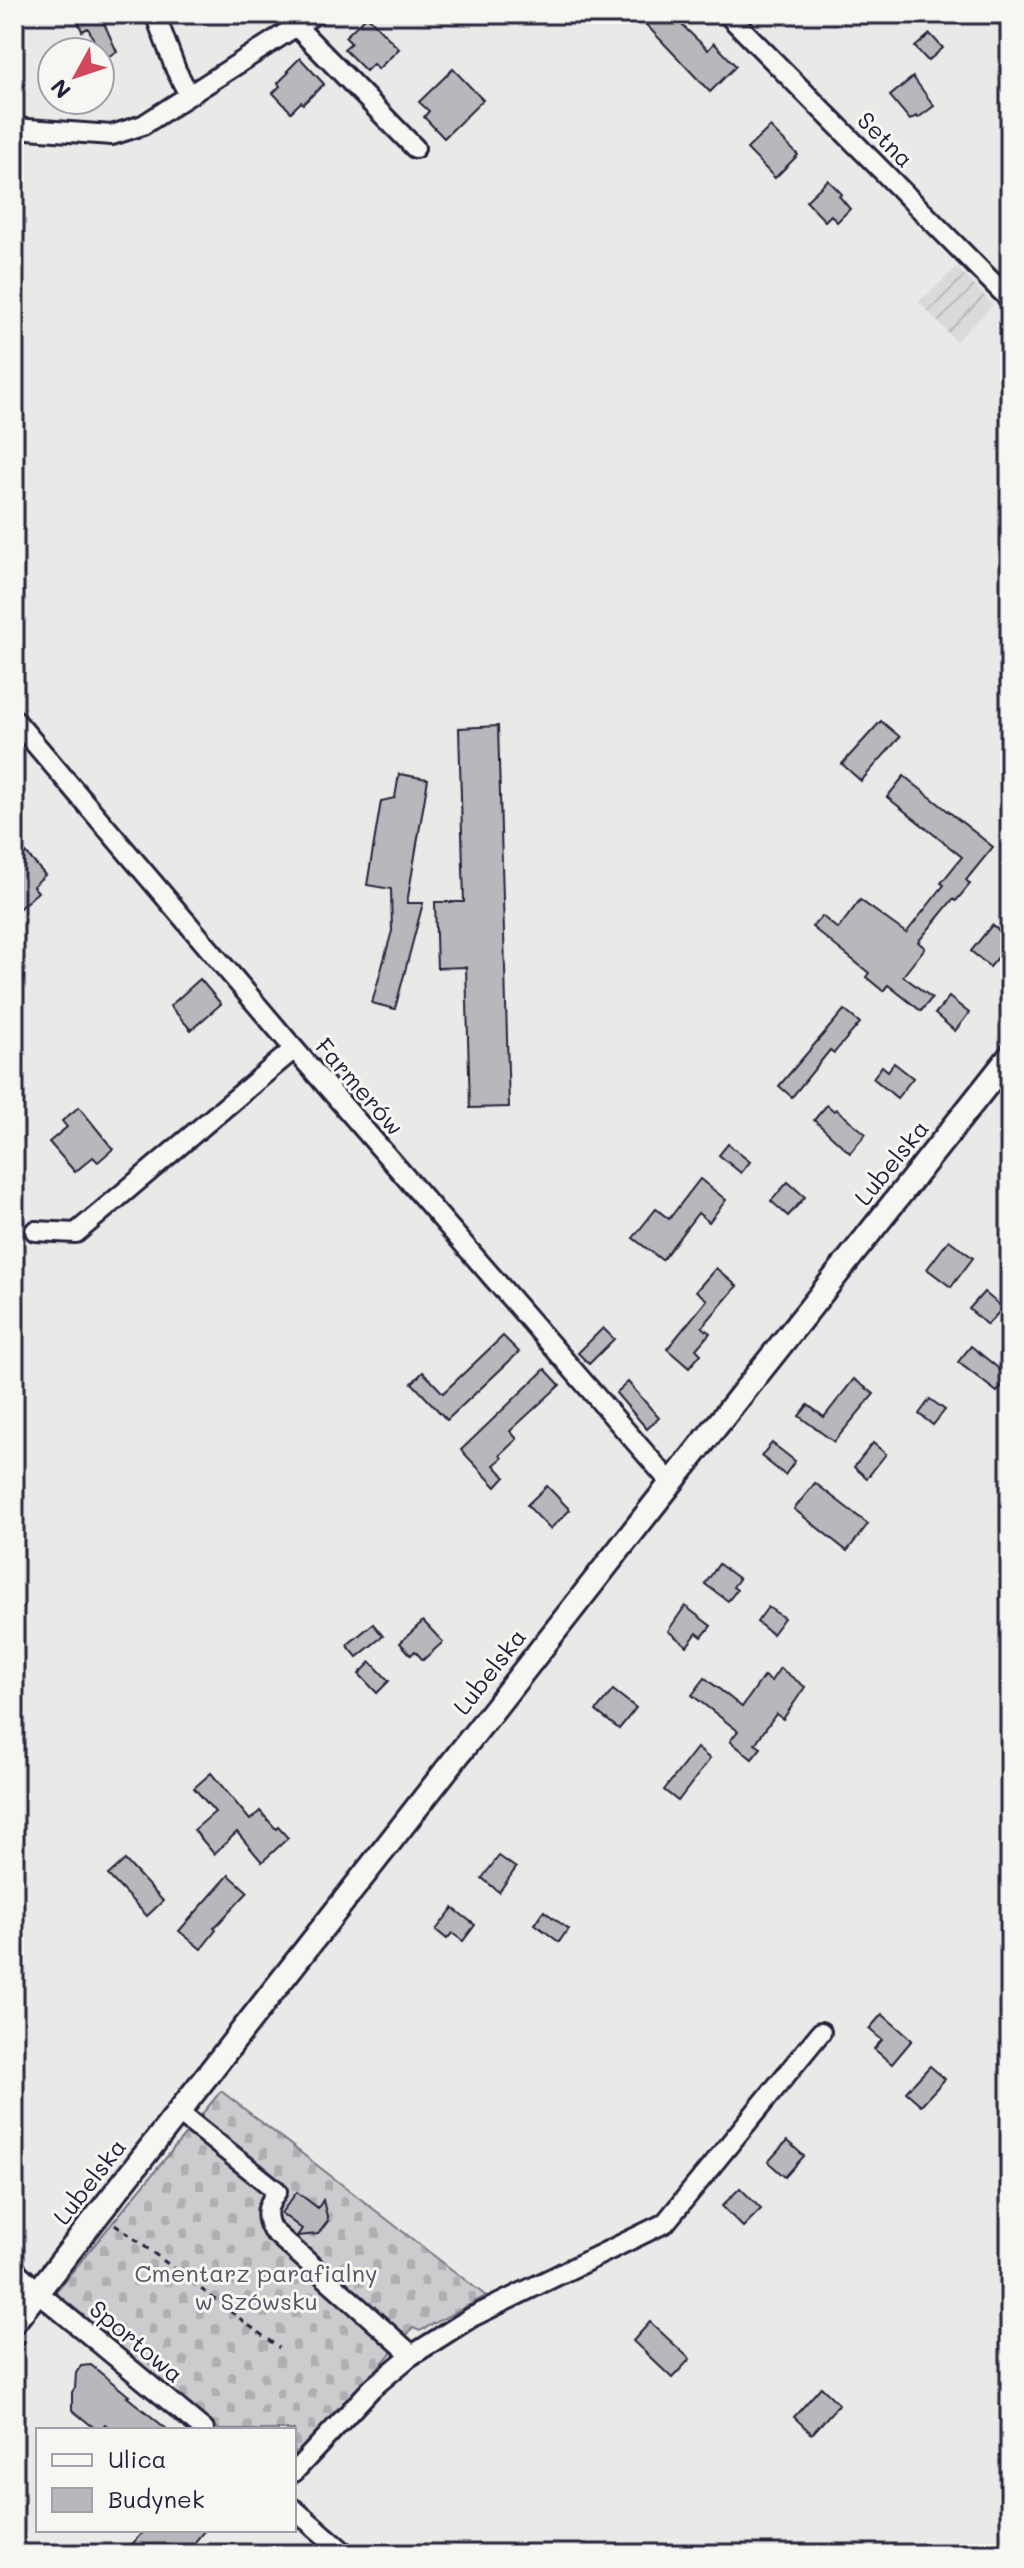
<svg xmlns="http://www.w3.org/2000/svg" width="1024" height="2568" font-family="Mali,sans-serif">
	<defs>
		<pattern id="industrial-furrows" width="10" height="10" patternUnits="userSpaceOnUse" patternTransform="scale(2)"><rect width="10" height="10" fill="#dadada"/><path d="M-1 1l2-2M0 10L10 0M9 11l2-2" fill="none" stroke="#bbbbbc"/></pattern>
		<pattern id="cemetery-stones" width="16" height="16" patternUnits="userSpaceOnUse" patternTransform="scale(2)"><rect width="16" height="16" fill="#ccccce"/><path d="M2 7V4a2 2 0 0 1 4 0v3zM10 15v-3a2 2 0 0 1 4 0v3z" fill="#afafb2"/></pattern>
	</defs>
	<rect width="100%" height="100%" fill="#e9e9e7"/>
	<filter id="ink" filterUnits="userSpaceOnUse"><feTurbulence type="fractalNoise" baseFrequency=".0125" numOctaves="2"/><feDisplacementMap in="SourceGraphic" scale="16" xChannelSelector="R" yChannelSelector="G"/><feConvolveMatrix kernelMatrix="1 2 1 2 8 2 1 2 1" color-interpolation-filters="sRGB"/></filter>
	<g filter="url(#ink)">
		<!-- industrial -->
		<path fill="url(#industrial-furrows)" d="M957,267L993,305L956,341L919,302Z"/>
		<!-- cemetery -->
		<path fill="url(#cemetery-stones)" stroke="#777784" stroke-width="2" d="M221,2091L486,2296L420,2331L413,2328L294,2463V2430H219L53,2295Z"/>
		<!-- building -->
		<g fill="#b8b8bc" stroke="#22223b" stroke-width="2">
			<path d="M75,14H120L103,21L117,52L103,59L88,28L82,31Z"/>
			<path d="M636,14H692L681,24L708,50L714,43L736,66L710,92Z"/>
			<path d="M367,16L399,49L378,69L373,64L366,71L344,49L351,43L345,37Z"/>
			<path d="M930,34L943,48L928,61L915,47Z"/>
			<path d="M300,58L324,84L303,104L301,102L291,112L273,93L280,86L278,83L289,72L287,71Z"/>
			<path d="M453,69L483,100L444,138L424,117L429,111L419,102Z"/>
			<path d="M913,77L934,106L918,118L916,116L910,120L890,96Z"/>
			<path d="M770,127L798,155L775,178L747,149Z"/>
			<path d="M828,180L842,194L839,196L850,209L837,222L831,215L825,221L806,201Z"/>
			<path d="M881,721L900,737L861,781L842,764Z"/>
			<path d="M498,726L509,1107L470,1108L466,967L437,968L435,902H464L459,728Z"/>
			<path d="M399,774L428,779L407,903H423L395,1009L372,1003L392,931L391,889L367,885L381,801L395,798Z"/>
			<path d="M904,776L993,847L966,880L970,884L956,901L953,899L918,942L925,948L903,976L932,998L921,1011L888,985L883,991L866,977L869,973L812,927L822,916L838,929L860,900L906,933L944,885L941,883L962,857L887,797Z"/>
			<path d="M26,853L45,875L33,886L38,892L14,913V863Z"/>
			<path d="M992,925L1010,939V943L990,967L971,951Z"/>
			<path d="M200,979L221,1004L191,1030L170,1006Z"/>
			<path d="M949,997L969,1013L955,1031L935,1014Z"/>
			<path d="M844,1010L860,1023L834,1053L830,1050L792,1097L779,1086Z"/>
			<path d="M894,1063L913,1078L897,1098L873,1078L882,1066L888,1071Z"/>
			<path d="M827,1105L834,1111L836,1109L866,1134L850,1153L814,1120Z"/>
			<path d="M79,1107L113,1149L98,1162L93,1157L75,1172L49,1142L67,1127L62,1121Z"/>
			<path d="M728,1144L750,1162L741,1173L719,1155Z"/>
			<path d="M700,1179L726,1200L709,1222L698,1213L662,1260L633,1238L656,1209L669,1219Z"/>
			<path d="M788,1182L805,1197L788,1216L771,1201Z"/>
			<path d="M949,1240L973,1258L951,1287L927,1269Z"/>
			<path d="M716,1268L737,1286L702,1327L710,1333L696,1349L701,1354L689,1368L667,1349L707,1300L696,1291Z"/>
			<path d="M984,1292L1003,1308L987,1325L969,1309Z"/>
			<path d="M603,1328L614,1339L589,1364L578,1353Z"/>
			<path d="M503,1336L519,1352L447,1420L412,1383L423,1372L443,1393Z"/>
			<path d="M971,1346L1009,1377L997,1392L958,1362Z"/>
			<path d="M545,1369L560,1385L510,1431L517,1439L500,1455L502,1458L494,1465L505,1477L496,1487L461,1450Z"/>
			<path d="M854,1379L874,1394L834,1442L799,1416L808,1405L824,1417Z"/>
			<path d="M628,1382L659,1418L647,1429L616,1393Z"/>
			<path d="M930,1399L945,1410L933,1425L919,1414Z"/>
			<path d="M772,1443L795,1461L785,1475L761,1456Z"/>
			<path d="M873,1443L886,1454L867,1478L854,1467Z"/>
			<path d="M815,1483L868,1524L847,1551L794,1509Z"/>
			<path d="M547,1486L570,1510L550,1529L527,1505Z"/>
			<path d="M719,1564L739,1579L733,1587L737,1590L728,1601L705,1584Z"/>
			<path d="M685,1606L711,1626L702,1637L697,1633L687,1646L668,1631Z"/>
			<path d="M768,1607L784,1618L772,1634L757,1622Z"/>
			<path d="M423,1621L443,1642L423,1660L415,1651L411,1655L400,1643Z"/>
			<path d="M373,1624L383,1636L357,1657L347,1645Z"/>
			<path d="M371,1662L389,1681L377,1693L359,1674Z"/>
			<path d="M780,1668L805,1687L783,1719L776,1714L755,1744L761,1748L752,1759L730,1741L738,1731L692,1695L705,1678L742,1707L764,1676L771,1681Z"/>
			<path d="M613,1690L636,1708L619,1729L596,1711Z"/>
			<path d="M697,1748L710,1759L678,1801L664,1790Z"/>
			<path d="M211,1773L250,1820L260,1811L276,1829L278,1827L288,1838L262,1862L237,1832L214,1854L194,1830L215,1812L194,1788Z"/>
			<path d="M499,1856L516,1868L499,1892L482,1878Z"/>
			<path d="M125,1860L163,1901L147,1916L108,1875Z"/>
			<path d="M229,1875L248,1892L214,1928L216,1930L201,1949L179,1931Z"/>
			<path d="M453,1908L475,1925L463,1941L452,1933L447,1939L436,1930Z"/>
			<path d="M544,1911L568,1929L559,1942L535,1924Z"/>
			<path d="M882,2014L912,2040L892,2064L874,2049L882,2040L869,2029Z"/>
			<path d="M930,2066L945,2079L921,2105L906,2092Z"/>
			<path d="M787,2141L804,2156L785,2177L768,2162Z"/>
			<path d="M740,2188L761,2209L743,2227L722,2206Z"/>
			<path d="M297,2192L318,2208L323,2200L328,2221L318,2234L297,2236L302,2229L281,2213Z"/>
			<path d="M650,2322L690,2359L672,2378L633,2341Z"/>
			<path d="M91,2365L129,2396L127,2397L168,2430H113L105,2424L100,2430H97L72,2410V2392L75,2388L76,2373L81,2366Z"/>
			<path d="M821,2387L839,2404L812,2434L794,2417Z"/>
			<path d="M144,2530H205L185,2554H124Z"/>
		</g>
		<g fill="none" stroke-linecap="round" stroke-linejoin="round">
			<defs>
				<g id="minor">
					<path d="M155,14L176,70L189,95"/>
					<path d="M727,14L1010,300"/>
					<path d="M296,26L415,148"/>
					<path d="M14,128L112,135L143,125L315,14"/>
					<path d="M14,719L290,1044L671,1483"/>
					<path d="M35,1231L76,1233L294,1049"/>
					<path d="M178,2112L277,2191C268,2205 263,2214 272,2230L412,2355"/>
					<path d="M14,2269L46,2299L204,2430"/>
					<path d="M294,2472L372,2388L409,2357L472,2317L665,2223L821,2032"/>
					<path d="M294,2509L346,2554"/>
				</g>
				<path id="major" d="M14,2322L653,1506L1010,1056"/>
			</defs>
			<!-- minor casing -->
			<use href="#minor" stroke="#22223b" stroke-width="24"/>
			<!-- major casing -->
			<use href="#major" stroke="#22223b" stroke-width="28"/>
			<!-- path -->
			<g stroke="#22223b" stroke-width="3" stroke-dasharray="6 6" stroke-linecap="butt">
				<path d="M1003,1036L1010,1026"/>
				<path d="M115,2224L279,2348"/>
				<path d="M14,2355L27,2339"/>
			</g>
			<!-- minor -->
			<use href="#minor" stroke="#f6f6f2" stroke-width="18"/>
			<!-- major -->
			<use href="#major" stroke="#f6f6f2" stroke-width="22"/>
		</g>
	</g>
	<g text-anchor="middle" stroke-width="6" stroke-linejoin="round" paint-order="stroke">
		<!-- street labels -->
		<g font-size="24" fill="#22223b" stroke="#f6f6f2">
			<text transform="translate(885 140) rotate(45)" y="8">Setna</text>
			<text transform="translate(359 1087) rotate(49)" y="8">Farmerów</text>
			<text transform="translate(892 1163) rotate(-51)" y="8">Lubelska</text>
			<text transform="translate(490 1672) rotate(-52)" y="8">Lubelska</text>
			<text transform="translate(90 2182) rotate(-52)" y="8">Lubelska</text>
			<text transform="translate(136 2342) rotate(40)" y="8">Sportowa</text>
		</g>
		<!-- park labels -->
		<g font-size="24" fill="#555567" stroke="#f6f6f2">
			<text x="256" y="2282">Cmentarz parafialny<tspan x="256" dy="28">w Szówsku</tspan></text>
		</g>
	</g>
	<!-- margin -->
	<rect width="1024" height="2568" fill="none" stroke="#f6f6f2" stroke-width="48"/>
	<rect x="24" y="24" width="976" height="2520" fill="none" stroke="#22223b" stroke-width="3" filter="url(#ink)"/>
	<!-- legend -->
	<rect x="36" y="2428" width="260" height="104" fill="#f6f6f2" stroke="#a1a1a9" stroke-width="2"/>
	<rect x="52" y="2454" width="40" height="12" fill="#f6f6f2" stroke="#a1a1a9" stroke-width="2"/>
	<text x="108" y="2468" font-size="24" fill="#22223b">Ulica</text>
	<rect x="52" y="2488" width="40" height="24" fill="#b8b8bc" stroke="#a1a1a9" stroke-width="2"/>
	<text x="108" y="2508" font-size="24" fill="#22223b">Budynek</text>
	<!-- north arrow -->
	<g transform="translate(76 76) rotate(230)"><circle r="38" fill="#f6f6f2" stroke="#a1a1a9" stroke-width="2"/>
	<path d="M0-6L14 30L0 20L-14 30Z" fill="#d1495b"/>
	<text y="-12" font-size="22" font-weight="bold" text-anchor="middle" fill="#22223b">N</text>
	</g>
</svg>
